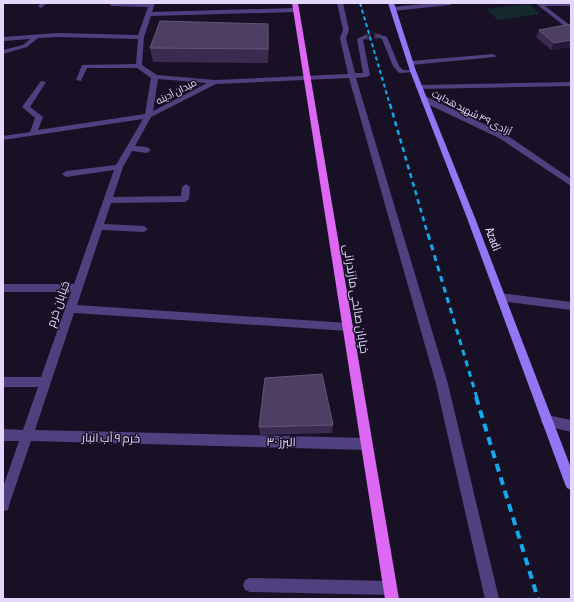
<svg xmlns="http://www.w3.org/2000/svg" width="574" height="602" font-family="'Asap Condensed',Cairo,sans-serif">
	<rect width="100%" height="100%" fill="#181125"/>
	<!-- green -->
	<path fill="#142a2e" d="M529,4L540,14L498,20L486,9Z"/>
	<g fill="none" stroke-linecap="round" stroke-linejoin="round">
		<!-- street-tunnel -->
		<path stroke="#362f45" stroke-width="6" stroke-dasharray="6 3" stroke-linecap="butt" d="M365,37L378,36"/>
		<!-- street -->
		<g fill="#504080" fill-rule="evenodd">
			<path d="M41,3H47L41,8L38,6Z"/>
			<path d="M110,3H155L152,12L296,8L299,10L296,12L151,16L144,37L142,65L157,75L215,80L348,74L340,38L343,30L337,3H343L349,30L346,38L355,73H363L357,39L365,35L368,37L363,40L370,75L367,77L356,78L448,384L499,599H485L436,384L349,78L216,84L151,117L135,146L147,147L151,150L147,153L132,151L123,167L113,197L181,196L182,187L186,184L190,187L189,199L185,202L111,203L104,224L144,226L148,229L144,232L102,230L77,305L348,323L352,324L353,327L352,330L348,331L74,313L35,430L367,438L371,440L373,444L371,448L367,450L31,441L9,505L8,510L3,511V487L19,441H3V429L23,430L38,387H3V377H41L71,292H3V284H74L114,170L66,177L62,174L66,171L116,165L143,119L3,140V136L30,132L35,118L22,107L41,81L46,82L30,107L43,117L38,130L145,114L151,78L137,68H87L81,81L76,80L82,65L136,64L138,39L57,37L38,38L27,47L3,54V50L23,45L30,39L3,41V37L57,33L138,35L148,7L112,6L110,5ZM158,79L207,83L153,111Z"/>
			<path d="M433,3H453L450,5L393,11L390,9L393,7Z"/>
			<path d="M535,3H571V6H545L571,26V31Z"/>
			<path d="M378,34L387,37L399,66L403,70H415V72L399,73L393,66L382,39L375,36Z"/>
			<path d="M493,54L496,56L495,57L411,65L408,63L411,61Z"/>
			<path d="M571,82V86L419,89L415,87L419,85Z"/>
			<path d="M421,97H427L505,134L571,179V186L499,138L421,101Z"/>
			<path d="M501,293L571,302V310L501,301L497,300L496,297L497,294Z"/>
			<path d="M547,415L571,420V432L543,425L541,421L543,417Z"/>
			<path d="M250,578L390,581L395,583L397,588L395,593L390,595L250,592L245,590L243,585L245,580Z"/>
		</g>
		<!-- secondary -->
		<path fill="#9476f4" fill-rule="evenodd" d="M388,3H394L416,71L475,218L571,468V490L567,488L565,484L467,218L410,71Z"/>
		<!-- primary -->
		<path fill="#dc68f3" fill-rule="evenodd" d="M292,3H298L399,599H385Z"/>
		<!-- rail-far3 -->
		<path stroke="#13a9ec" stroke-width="2" stroke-dasharray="4 3" stroke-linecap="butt" d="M360,3L390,105"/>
		<!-- rail-far2 -->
		<path stroke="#13a9ec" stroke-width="2.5" stroke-dasharray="5 4" stroke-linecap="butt" d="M390,104L428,235"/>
		<!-- rail-far1 -->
		<path stroke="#13a9ec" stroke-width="3" stroke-dasharray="6 5" stroke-linecap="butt" d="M428,234L477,398"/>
		<!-- rail -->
		<path stroke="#13a9ec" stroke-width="4" stroke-dasharray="8 6" stroke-linecap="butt" d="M476,397L538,599"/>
	</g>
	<!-- wall -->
	<g fill="#3b2b51">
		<path d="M571,24V47L551,50L536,37L539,30Z"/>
		<path d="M269,38L268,63L153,62L150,48Z"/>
		<path d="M333,425L332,433L260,435L259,427Z"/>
	</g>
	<!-- shaded-wall -->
	<g fill="#251938">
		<path d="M268,24L269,38L268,63Z"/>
		<path d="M571,40V47L551,50L554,43Z"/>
	</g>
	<!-- building -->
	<g fill="#4d3e63" stroke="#64567b">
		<path d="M160,21L268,24V49L150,48Z"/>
		<path d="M571,24V40L554,43L539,30Z"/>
		<path d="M322,374L333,425L259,427L265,378Z"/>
	</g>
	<g text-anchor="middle" stroke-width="3" stroke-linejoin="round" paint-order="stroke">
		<!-- far-street labels -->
		<g font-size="10" fill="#e3d8fc" stroke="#181125">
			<text transform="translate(176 91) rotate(-27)" y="4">میدان آدینه</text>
			<text transform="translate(472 112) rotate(27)" y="4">آزادی ۴۹ شهید هدایت</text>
		</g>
		<!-- street labels -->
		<g font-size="12" fill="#e3d8fc" stroke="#181125">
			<text transform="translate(493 239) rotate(69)" y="4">Azadi</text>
			<text transform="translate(356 299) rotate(81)" y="4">خیابان صالحی مازندرانی</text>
			<text transform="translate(58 304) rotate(-71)" y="4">خیابان خرم</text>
			<text transform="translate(111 438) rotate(1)" y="4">خرم ۹ آب انبار</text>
			<text transform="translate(281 442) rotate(1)" y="4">البرز ۳۰</text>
		</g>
	</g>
	<!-- border -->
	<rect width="574" height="602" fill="none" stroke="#e3d8fc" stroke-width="8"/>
</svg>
